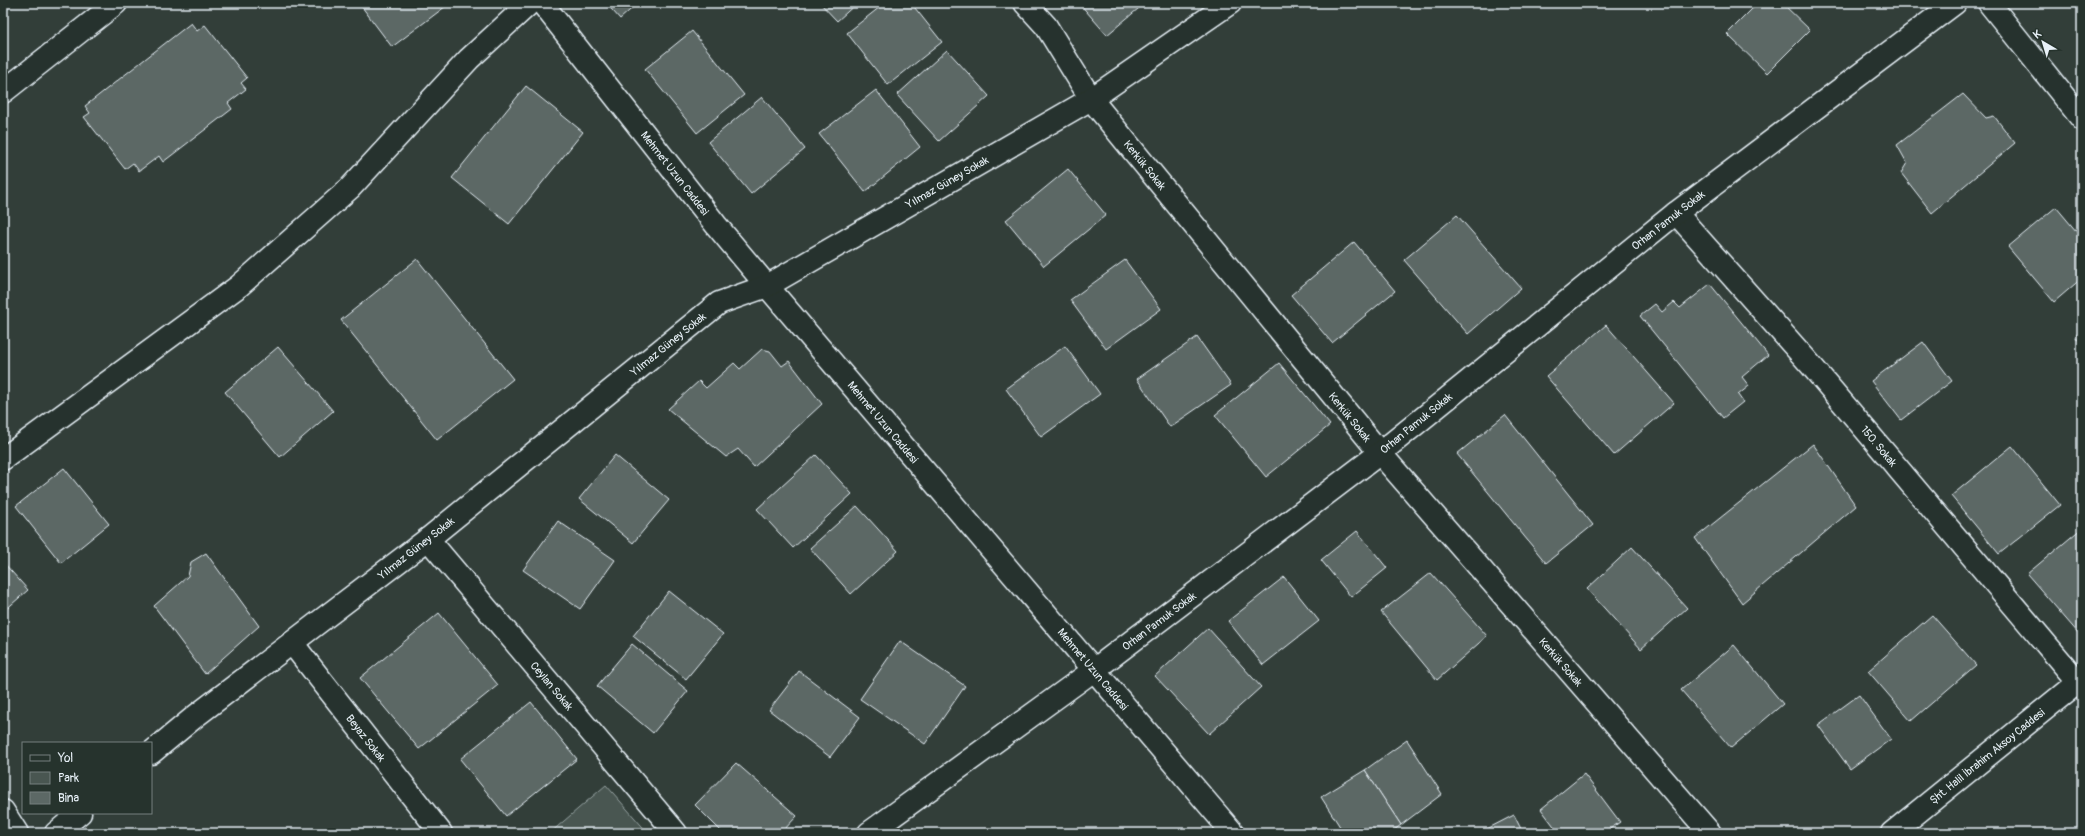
<svg xmlns="http://www.w3.org/2000/svg" width="2085" height="836" font-family="Pangolin,sans-serif">
	<rect width="100%" height="100%" fill="#323e39"/>
	<filter id="ink" filterUnits="userSpaceOnUse"><feTurbulence type="fractalNoise" baseFrequency=".025" numOctaves="2"/><feDisplacementMap in="SourceGraphic" scale="8" xChannelSelector="R" yChannelSelector="G"/><feConvolveMatrix kernelMatrix="1 2 1 2 8 2 1 2 1" color-interpolation-filters="sRGB"/></filter>
	<g filter="url(#ink)">
		<!-- green -->
		<path fill="#495651" stroke="#98a4a4" d="M606,785L648,833H550Z"/>
		<!-- building -->
		<g fill="#5c6865" stroke="#e8f1f8">
			<path d="M359,3H450L392,47Z"/>
			<path d="M606,3H638L620,19Z"/>
			<path d="M820,3H857L837,21Z"/>
			<path d="M885,3H911L942,42L888,85L847,33Z"/>
			<path d="M1079,3H1145L1107,35Z"/>
			<path d="M1758,3H1782L1810,30L1767,73L1727,34Z"/>
			<path d="M191,23L197,31L205,25L247,78L241,83L246,89L228,103L232,109L163,162L159,156L139,171L133,163L125,169L84,117L90,113L85,106Z"/>
			<path d="M692,31L744,95L697,133L645,69Z"/>
			<path d="M947,50L989,96L939,141L897,95Z"/>
			<path d="M526,86L583,132L509,224L452,178Z"/>
			<path d="M876,90L920,147L865,192L819,134Z"/>
			<path d="M1963,94L1986,118L1994,116L2015,143L1932,213L1901,173L1907,163L1897,145Z"/>
			<path d="M762,97L805,149L751,194L708,142Z"/>
			<path d="M1068,169L1106,215L1044,266L1006,220Z"/>
			<path d="M2056,207L2082,238V278L2054,302L2008,247Z"/>
			<path d="M1457,215L1521,288L1468,334L1404,260Z"/>
			<path d="M1354,242L1395,291L1332,343L1291,295Z"/>
			<path d="M417,259L513,379L437,440L341,320Z"/>
			<path d="M1125,260L1161,309L1106,349L1070,300Z"/>
			<path d="M1710,284L1768,355L1742,377L1749,386L1738,395L1743,402L1723,418L1640,316L1655,304L1662,312L1674,302L1680,308Z"/>
			<path d="M1606,325L1674,403L1614,455L1546,376Z"/>
			<path d="M2082,330V345L2075,336Z"/>
			<path d="M1197,337L1231,385L1170,427L1137,379Z"/>
			<path d="M1923,342L1952,381L1901,420L1871,381Z"/>
			<path d="M1065,346L1100,394L1041,437L1006,389Z"/>
			<path d="M278,347L333,411L280,457L225,392Z"/>
			<path d="M762,349L770,351L782,366L789,361L822,404L754,467L738,449L726,457L668,409L699,381L706,388L734,363L740,369Z"/>
			<path d="M1279,363L1330,425L1266,477L1215,415Z"/>
			<path d="M1505,415L1593,525L1546,563L1457,454Z"/>
			<path d="M1813,444L1856,506L1742,603L1695,538Z"/>
			<path d="M2012,446L2060,505L1999,554L1951,496Z"/>
			<path d="M615,455L669,500L633,543L579,499Z"/>
			<path d="M816,455L852,494L793,548L757,509Z"/>
			<path d="M64,468L109,524L61,563L16,506Z"/>
			<path d="M857,506L898,551L851,594L810,548Z"/>
			<path d="M558,521L615,560L580,609L523,570Z"/>
			<path d="M2082,528V631L2079,634L2027,574Z"/>
			<path d="M1357,531L1387,568L1351,597L1321,560Z"/>
			<path d="M1632,547L1687,608L1641,649L1587,589Z"/>
			<path d="M206,553L259,626L205,674L154,606L188,576L191,562Z"/>
			<path d="M3,562L28,590L3,612Z"/>
			<path d="M1431,573L1487,636L1437,680L1381,612Z"/>
			<path d="M1284,577L1319,621L1263,665L1228,621Z"/>
			<path d="M669,591L723,634L686,679L633,636Z"/>
			<path d="M439,613L498,685L419,749L360,678Z"/>
			<path d="M1932,615L1976,665L1911,721L1868,671Z"/>
			<path d="M1208,628L1261,687L1209,734L1155,676Z"/>
			<path d="M900,641L965,686L925,744L860,699Z"/>
			<path d="M632,644L688,691L653,733L597,686Z"/>
			<path d="M1734,645L1783,704L1731,748L1681,690Z"/>
			<path d="M799,671L860,717L830,757L769,710Z"/>
			<path d="M1859,695L1891,739L1850,769L1818,725Z"/>
			<path d="M531,702L577,759L506,816L460,759Z"/>
			<path d="M1407,740L1442,794L1401,825L1365,770Z"/>
			<path d="M736,763L797,816L781,833H723L695,805Z"/>
			<path d="M1365,770L1401,825L1390,833H1344L1321,797Z"/>
			<path d="M1584,774L1620,822L1604,833H1559L1541,809Z"/>
			<path d="M1514,815L1523,833H1479Z"/>
		</g>
		<g fill="none" stroke-linecap="round" stroke-linejoin="round">
			<defs>
				<g id="minor">
					<path d="M542,3L716,225L767,286L1233,833"/>
					<path d="M1025,3L1046,26L1091,99L1380,453L1710,833"/>
					<path d="M1989,3L2082,119"/>
					<path d="M3,92L116,3"/>
					<path d="M1676,213L1810,364L2078,682"/>
					<path d="M3,459L239,286L350,188L469,59L530,3"/>
					<path d="M428,539L676,833"/>
					<path d="M292,643L441,833"/>
					<path d="M151,753L197,715L428,539L719,303L767,286L1091,99L1230,3"/>
					<path d="M3,811L17,833"/>
					<path d="M56,833L80,813"/>
					<path d="M869,833L1094,670L1380,453L1676,213L1955,3"/>
					<path d="M1892,833L2082,679"/>
				</g>
			</defs>
			<!-- minor casing -->
			<use href="#minor" stroke="#e8f1f8" stroke-width="25"/>
			<!-- minor -->
			<use href="#minor" stroke="#26332d" stroke-width="22"/>
		</g>
	</g>
	<g text-anchor="middle" stroke-width="3.5" stroke-linejoin="round" paint-order="stroke">
		<!-- street labels -->
		<g font-size="11" fill="#e8f1f8" stroke="#26332d">
			<text transform="translate(1145 165) rotate(51)" y="4">Kerkük Sokak</text>
			<text transform="translate(675 173) rotate(52)" y="4">Mehmet Uzun Caddesi</text>
			<text transform="translate(947 182) rotate(-30)" y="4">Yılmaz Güney Sokak</text>
			<text transform="translate(1668 220) rotate(-38)" y="4">Orhan Pamuk Sokak</text>
			<text transform="translate(668 344) rotate(-39)" y="4">Yılmaz Güney Sokak</text>
			<text transform="translate(1350 417) rotate(51)" y="4">Kerkük Sokak</text>
			<text transform="translate(883 422) rotate(50)" y="4">Mehmet Uzun Caddesi</text>
			<text transform="translate(1416 423) rotate(-39)" y="4">Orhan Pamuk Sokak</text>
			<text transform="translate(1879 446) rotate(50)" y="4">150. Sokak</text>
			<text transform="translate(416 548) rotate(-38)" y="4">Yılmaz Güney Sokak</text>
			<text transform="translate(1159 621) rotate(-37)" y="4">Orhan Pamuk Sokak</text>
			<text transform="translate(1561 662) rotate(49)" y="4">Kerkük Sokak</text>
			<text transform="translate(1093 669) rotate(50)" y="4">Mehmet Uzun Caddesi</text>
			<text transform="translate(552 686) rotate(50)" y="4">Ceylan Sokak</text>
			<text transform="translate(366 738) rotate(52)" y="4">Beyaz Sokak</text>
			<text transform="translate(1987 756) rotate(-39)" y="4">Şht. Halil İbrahim Aksoy Caddesi</text>
		</g>
	</g>
	<!-- margin -->
	<rect width="2085" height="836" fill="none" stroke="#26332d" stroke-width="16"/>
	<rect x="8" y="8" width="2069" height="820" fill="none" stroke="#e8f1f8" stroke-width="1.5" filter="url(#ink)"/>
	<!-- legend -->
	<rect x="22" y="742" width="130" height="72" fill="#26332d" stroke="#747f7e"/>
	<rect x="30" y="755" width="20" height="6" fill="#26332d" stroke="#747f7e"/>
	<text x="58" y="762" font-size="12" fill="#e8f1f8">Yol</text>
	<rect x="30" y="772" width="20" height="12" fill="#495651" stroke="#747f7e"/>
	<text x="58" y="782" font-size="12" fill="#e8f1f8">Park</text>
	<rect x="30" y="792" width="20" height="12" fill="#5c6865" stroke="#747f7e"/>
	<text x="58" y="802" font-size="12" fill="#e8f1f8">Bina</text>
	<!-- north arrow -->
	<g transform="translate(2043 42) rotate(322)" stroke="#26332d" stroke-width="3" paint-order="stroke">
	<path d="M0-3L7 15L0 10L-7 15Z" fill="#e8f1f8"/>
	<text y="-6" font-size="11" font-weight="bold" text-anchor="middle" fill="#e8f1f8">K</text>
	</g>
</svg>
